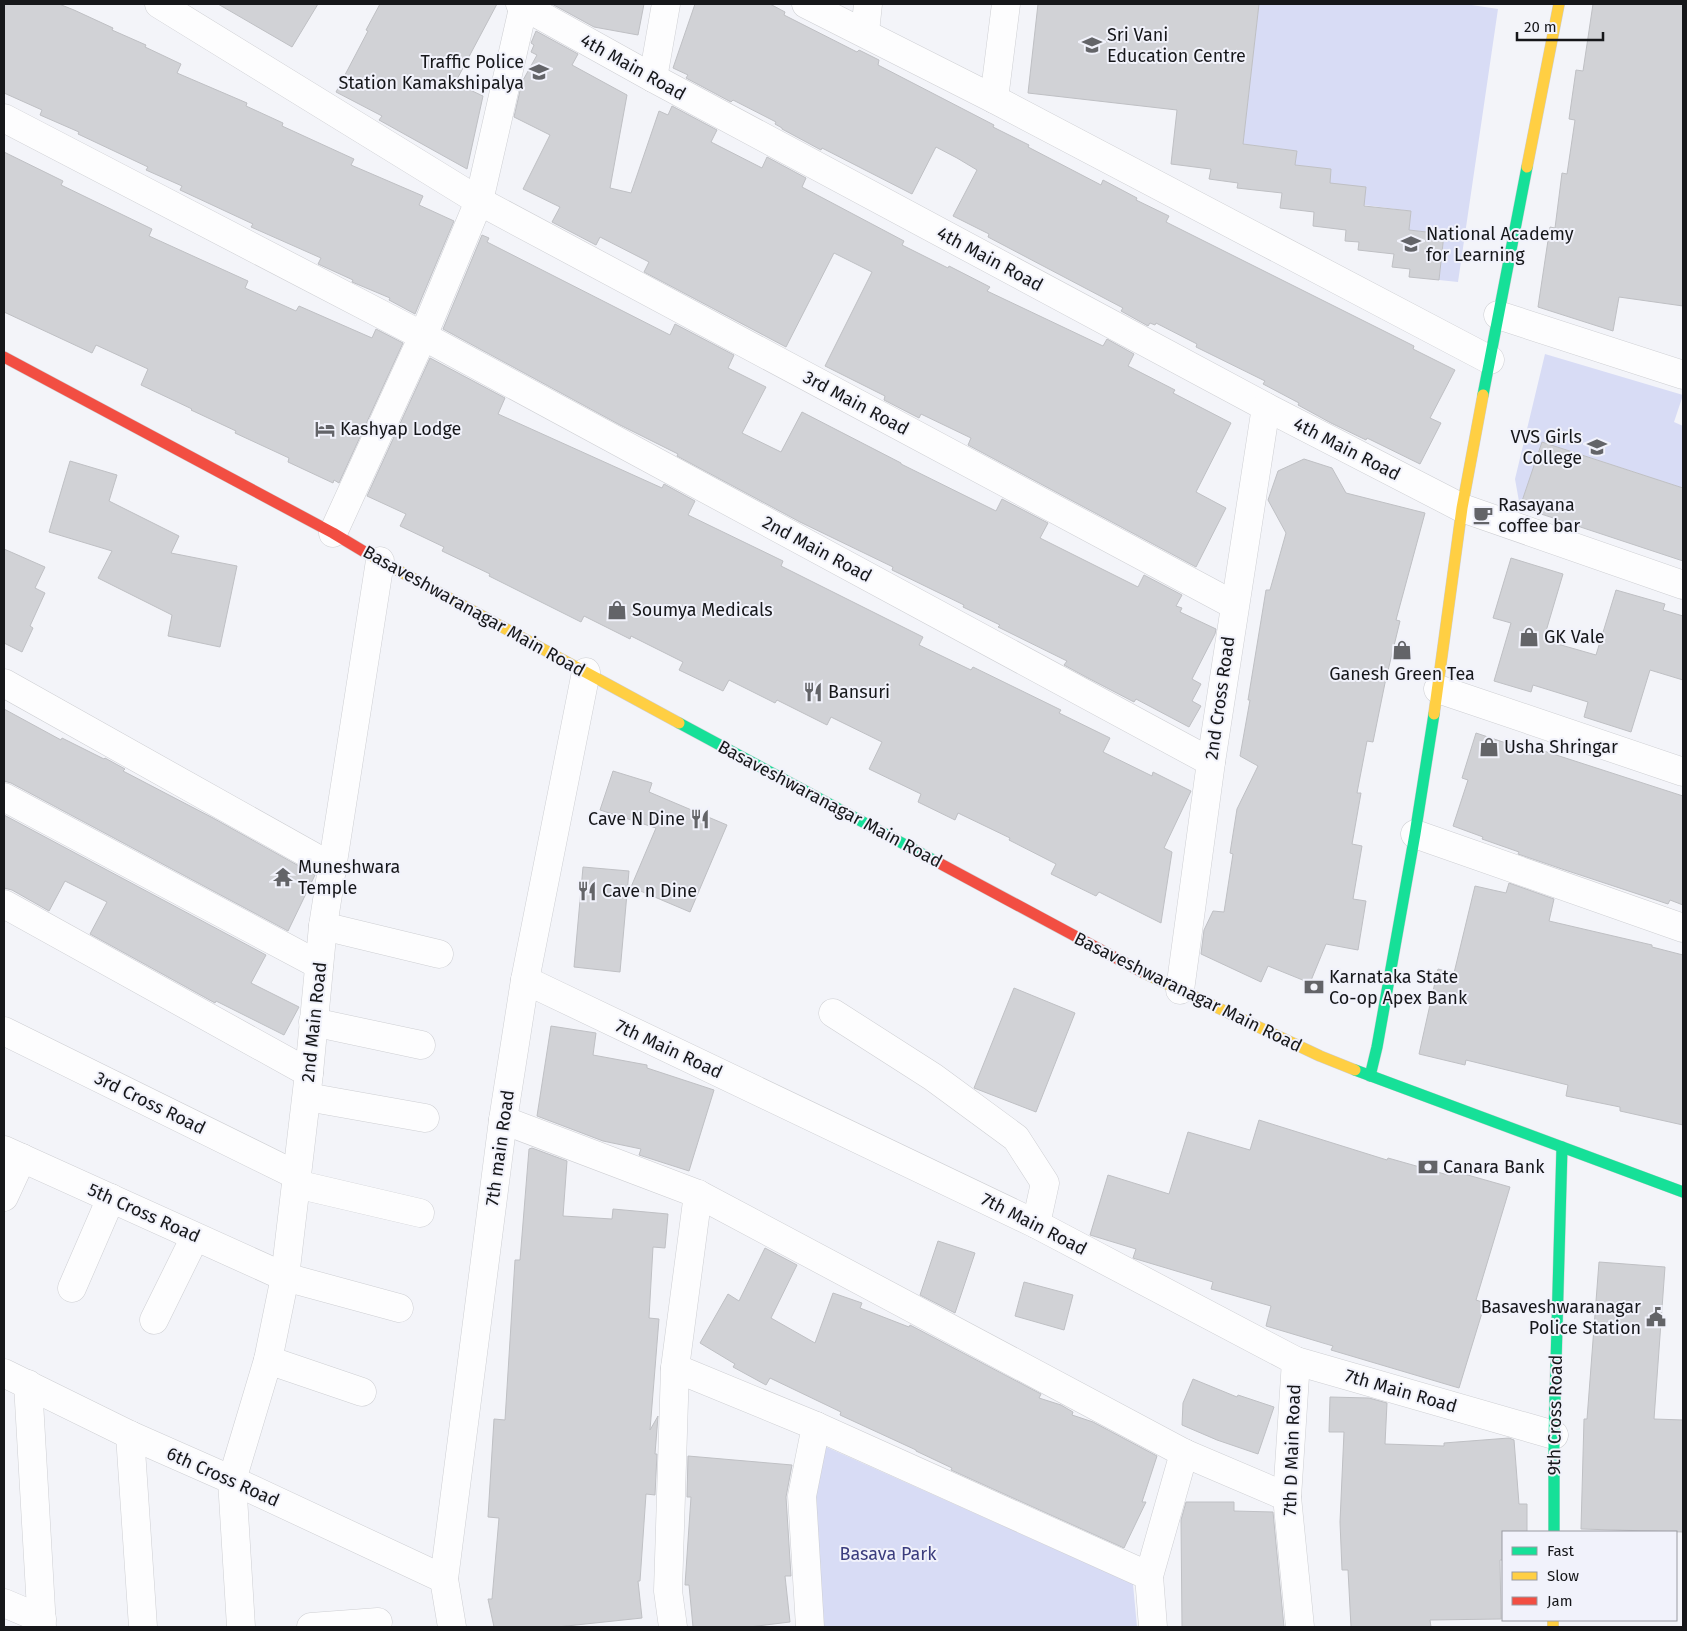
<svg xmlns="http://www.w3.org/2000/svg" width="1687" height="1631" font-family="'Fira Sans',sans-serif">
	<rect width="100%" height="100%" fill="#f3f4f9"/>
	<!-- green -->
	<g fill="#d8dcf5">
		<path d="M1259,4H1465L1498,9L1458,282L1439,280L1444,234L1409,230L1411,211L1364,205L1330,183L1331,169L1295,165L1297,151L1243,144Z"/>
		<path d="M1545,354L1683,395L1674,422L1683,426V488L1543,442L1520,507L1515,479Z"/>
		<path d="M822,1445L1133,1584L1137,1627H821L808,1496Z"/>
	</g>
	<!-- building -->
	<g fill="#d1d2d6" stroke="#bfc0c4">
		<path d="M4,4H59L74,10L113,28L112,30L146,45L145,47L181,64L177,73L247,103L246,106L283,123L282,126L354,159L351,165L423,196L419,205L454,221L415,314L389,300L390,298L352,282L353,280L318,264L321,258L251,227L253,224L180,190L182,186L146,170L148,167L78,134L79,132L40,115L42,110L4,93Z"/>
		<path d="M218,4H318L292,47Z"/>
		<path d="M380,4H497L455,83L483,96L467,169L379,120L382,116L336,92L368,31L366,30Z"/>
		<path d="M552,4H644L638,35L594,27Z"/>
		<path d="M695,4H770L785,12L784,15L857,52L859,50L879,60L878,65L994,125L993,127L1029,145L1028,147L1101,185L1103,180L1137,198L1136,200L1169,216L1166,222L1414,346L1413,349L1455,370L1430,418L1441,423L1420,464L1367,438L1366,440L1331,423L1298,405L1299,403L1263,384L1265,381L1196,347L1197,344L1156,323L1155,325L1150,323L1148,326L1121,311L1123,308L988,237L989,234L953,216L977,170L957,158L936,147L912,194L822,148L821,150L782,129V128L775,124L776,122L733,100L731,102L686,78L688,75L673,68Z"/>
		<path d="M1038,4H1259L1243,144L1297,151L1295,165L1331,169L1330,183L1366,187L1364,206L1411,211L1409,230L1444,234L1439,280L1409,277L1410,269L1392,267L1394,254L1358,250L1359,242L1345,241L1346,230L1313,226L1314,212L1280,208L1282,193L1237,188L1238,183L1209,179L1211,169L1171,164L1177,110L1028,93Z"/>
		<path d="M1593,4H1683V306L1619,297L1613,331L1538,307L1550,227L1555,228L1562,173L1567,174L1575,120L1569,119L1576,70L1583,71Z"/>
		<path d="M536,31L578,54L572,65L627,95L610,188L631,193L659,111L668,115L672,106L717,130L711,142L762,168L767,157L806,178L802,187L904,241L902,245L948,268L949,266L990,287L987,291L1103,346L1107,339L1134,354L1128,366L1175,390L1173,393L1231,423L1196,492L1226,508L1196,567L968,445L971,438L921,414L919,418L884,400L885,396L825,366L872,272L834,253L786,347L644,272L649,262L600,237L596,245L552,222L560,207L523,189L550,135L514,117L522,82L537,55L531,52L534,45L531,43Z"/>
		<path d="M4,152L63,181L61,185L152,229L149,236L248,281L245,288L296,311L299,306L372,338L376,329L403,343L339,483L334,480L333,483L288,462L289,458L235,433L236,431L191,410L192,409L141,385L148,369L96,345L92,353L4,312Z"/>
		<path d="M482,235L489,238L487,242L670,335L675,324L734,355L728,368L766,387L742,433L781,452L802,412L901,463V464L996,511L1002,499L1048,523L1040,538L1138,587L1144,575L1182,595L1176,606L1182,608L1180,612L1216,629L1215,634L1192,679L1201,684L1192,701L1201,706L1189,727L1136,699L1134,702L1086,677L1064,665L1067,661L998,627L1000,625L963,607L964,605L892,570L893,567L800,522L677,456L678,454L620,425L443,329Z"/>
		<path d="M430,358L505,398L498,414L662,488L664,484L695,501L688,515L783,561L781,566L923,637L919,645L971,670L973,667L1061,710L1059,713L1110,738L1103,752L1152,776L1153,772L1191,791L1164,848L1172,852L1161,923L1099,892L1096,896L1051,874L1056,864L1009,840L1010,838L958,813L955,820L918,802L921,794L869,769L882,742L831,717L827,725L777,700L775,703L729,680L723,691L679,670L683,662L631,636L630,639L584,616L581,622L489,576L490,574L442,551L444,547L400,526L406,514L367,496Z"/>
		<path d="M1542,442L1683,488V561L1520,507Z"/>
		<path d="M1304,459L1332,468L1346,493L1425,513L1396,620L1400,621L1385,683L1373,742L1367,741L1357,793H1361L1352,844L1362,846L1353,899L1366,901L1358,950L1326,944L1310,983L1268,966L1261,982L1201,954L1204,930L1213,911L1224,912L1233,854L1230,853L1237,809L1258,766L1240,756L1250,700H1248L1266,590H1270L1286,533L1268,500L1278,471Z"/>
		<path d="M70,461L117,475L109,501L179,536L171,553L237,566L220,647L168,636L172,615L98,578L112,551L49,532Z"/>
		<path d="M4,549L45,567L35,588L45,593L30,626L33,628L22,652L4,643Z"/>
		<path d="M1511,558L1563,574L1544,638L1547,639V641L1596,655L1616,590L1665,604L1663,610L1683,616V680L1650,670L1631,732L1584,717L1588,702L1533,685L1531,692L1494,681L1511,623L1493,618Z"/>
		<path d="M4,709L61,740L62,738L104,759L105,758L125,769L123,771L213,818L315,875L288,931L11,783L4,781Z"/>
		<path d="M1476,733L1515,746L1516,742L1683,796V905L1670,900L1668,904L1562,869L1518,854L1519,852L1482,839L1483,837L1453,826L1468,780L1462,778Z"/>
		<path d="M613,771L652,783L649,792L727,825L690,912L631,887L656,828L600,810Z"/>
		<path d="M4,815L266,955L251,983L299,1007L284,1035L216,1001L215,1003L90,934L107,902L65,881L49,911L12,890L4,888Z"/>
		<path d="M583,867L629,871L620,972L574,967Z"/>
		<path d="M1509,883L1554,899L1549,921L1652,945V947L1683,955V1125L1620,1111V1107L1566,1096L1568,1085L1466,1060L1465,1065L1419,1054L1438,969L1454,973L1475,886L1506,893Z"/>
		<path d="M1014,988L1075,1013L1036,1112L974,1088Z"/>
		<path d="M551,1026L596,1033L593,1055L647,1065V1068L714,1090L689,1171L639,1155L641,1149L603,1141L537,1116Z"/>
		<path d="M1259,1120L1387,1160L1388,1158L1448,1175L1450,1170L1510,1187L1476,1300L1485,1303L1459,1388L1331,1350L1333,1346L1266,1326L1271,1306L1211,1289L1213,1282L1136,1259L1133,1258L1136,1249L1090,1235L1108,1175L1169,1194L1188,1132L1250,1150Z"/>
		<path d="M532,1148L567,1161L563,1216L612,1219L613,1209L668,1214L665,1248L653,1247L649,1318L659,1319L650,1430L658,1416L655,1454H657L655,1495L646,1494L640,1581H638L642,1618L557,1627H494L488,1599H492L499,1518L488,1517L494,1419L505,1420L515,1260H520L529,1149Z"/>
		<path d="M938,1241L975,1253L955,1313L920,1295Z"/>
		<path d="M765,1248L797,1265L771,1318L815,1343L833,1293L862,1303L860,1308L909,1327L910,1325L1041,1394L1039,1398L1061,1405L1073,1412L1072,1415L1093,1422L1157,1456L1142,1502H1146L1124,1548L951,1470L952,1468L916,1451V1450L840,1415L841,1412L770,1378L766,1385L733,1367L735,1364L700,1343L728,1294L739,1301Z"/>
		<path d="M1599,1262L1665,1267L1654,1419L1683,1420V1532L1581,1529L1584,1419H1587Z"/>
		<path d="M1024,1282L1073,1295L1064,1330L1015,1316Z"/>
		<path d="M1193,1379L1237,1397L1238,1395L1274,1407L1258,1454L1217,1440L1182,1425L1183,1403Z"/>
		<path d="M1330,1397L1369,1398L1387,1403L1385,1444L1444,1446V1443L1509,1438L1514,1440L1519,1504H1527V1532H1503V1560H1500L1501,1619L1430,1620L1431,1627H1351L1348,1570H1342L1340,1522L1344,1432H1329Z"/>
		<path d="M688,1456L792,1465L786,1497L791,1576H785L790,1622L749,1627H693L689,1585H685L691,1497H687Z"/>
		<path d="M1186,1502H1234V1511L1273,1512L1284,1627H1182L1181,1520Z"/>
	</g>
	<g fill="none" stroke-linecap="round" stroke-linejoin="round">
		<defs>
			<g id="street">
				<path d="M159,4L479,201L423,336L1211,762"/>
				<path d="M520,4L653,78L1266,407L1462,508L1683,585"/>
				<path d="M524,4L479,201L1234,605"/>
				<path d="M806,4L994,99L1490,360"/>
				<path d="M865,32L868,4"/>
				<path d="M653,78L666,4"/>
				<path d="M994,99L1006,4"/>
				<path d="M4,118L423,336L333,533"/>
				<path d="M1498,315L1683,375"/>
				<path d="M4,683L332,867"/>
				<path d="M1438,689L1683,772"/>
				<path d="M4,797L319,965"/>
				<path d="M1415,834L1683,928"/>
				<path d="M4,904L309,1073"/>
				<path d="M323,926L439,954"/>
				<path d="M525,980L1036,1224L1296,1361L1554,1435"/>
				<path d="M1180,990L1211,762L1266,407"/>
				<path d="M833,1013L933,1077L1016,1138L1045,1183L1036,1224"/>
				<path d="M313,1022L421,1045"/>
				<path d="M4,1031L296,1175"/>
				<path d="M307,1097L425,1118"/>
				<path d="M503,1120L698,1194L1184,1453L1287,1497"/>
				<path d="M4,1150L285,1277L399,1308"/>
				<path d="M296,1184L420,1213"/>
				<path d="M4,1197L22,1158"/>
				<path d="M72,1288L111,1198"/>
				<path d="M154,1320L195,1237"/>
				<path d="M268,1360L362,1392"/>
				<path d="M1296,1361L1287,1497L1300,1627"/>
				<path d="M675,1368L816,1426L1149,1576L1184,1453"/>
				<path d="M4,1373L130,1435L232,1480L444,1579"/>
				<path d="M28,1384L42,1627"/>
				<path d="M130,1435L143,1627"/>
				<path d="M1149,1576L1153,1627"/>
				<path d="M4,1603L42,1619"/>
				<path d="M241,1627L232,1480L268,1360L285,1277L309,1073L323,926L380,561"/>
				<path d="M311,1627L378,1622"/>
				<path d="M452,1627L444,1579L503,1120L525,980L586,672"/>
				<path d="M673,1627L668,1591L675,1368L698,1194"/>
				<path d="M810,1627L802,1496L816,1426"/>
			</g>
			<g id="fast">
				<path d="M1483,395L1527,167"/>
				<path d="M679,723L939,863"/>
				<path d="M1355,1070L1683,1192"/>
				<path d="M1370,1076L1377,1047L1415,834L1434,714"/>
				<path d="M1554,1532V1435L1562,1147"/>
			</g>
			<g id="slow">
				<path d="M1527,167L1559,4"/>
				<path d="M368,554L679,723"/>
				<path d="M1434,714L1462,508L1483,395"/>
				<path d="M1142,972L1320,1056L1355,1070"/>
				<path d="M1553,1620V1627"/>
			</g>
			<g id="jam">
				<path d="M4,357L333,533L368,554"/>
				<path d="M939,863L1142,972"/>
			</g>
		</defs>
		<!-- street casing -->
		<use href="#street" stroke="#cecfd3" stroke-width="29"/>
		<!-- fast casing -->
		<use href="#fast" stroke="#cecfd3" stroke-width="12"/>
		<!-- slow casing -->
		<use href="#slow" stroke="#cecfd3" stroke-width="12"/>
		<!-- jam casing -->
		<use href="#jam" stroke="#cecfd3" stroke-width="12"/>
		<!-- street -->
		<use href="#street" stroke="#fdfdfe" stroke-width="28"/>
		<!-- fast -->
		<use href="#fast" stroke="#16e098" stroke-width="11"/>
		<!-- slow -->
		<use href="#slow" stroke="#ffcf43" stroke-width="11"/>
		<!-- jam -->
		<use href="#jam" stroke="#f24e42" stroke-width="11"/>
	</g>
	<!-- icons -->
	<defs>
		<symbol id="school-bare" viewBox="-9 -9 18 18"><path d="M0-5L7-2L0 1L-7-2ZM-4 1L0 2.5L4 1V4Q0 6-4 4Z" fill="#636468" stroke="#f1f2fb" stroke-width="2.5" paint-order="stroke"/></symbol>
		<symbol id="hotel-bare" viewBox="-9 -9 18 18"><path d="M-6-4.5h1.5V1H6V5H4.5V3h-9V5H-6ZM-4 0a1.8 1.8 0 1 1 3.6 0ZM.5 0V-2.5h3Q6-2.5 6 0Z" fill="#636468" stroke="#f1f2fb" stroke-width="2.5" paint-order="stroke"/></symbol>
		<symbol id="university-bare" viewBox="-9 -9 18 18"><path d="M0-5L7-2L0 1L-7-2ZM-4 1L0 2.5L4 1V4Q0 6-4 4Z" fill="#636468" stroke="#f1f2fb" stroke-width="2.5" paint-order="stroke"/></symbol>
		<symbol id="cafe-bare" viewBox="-9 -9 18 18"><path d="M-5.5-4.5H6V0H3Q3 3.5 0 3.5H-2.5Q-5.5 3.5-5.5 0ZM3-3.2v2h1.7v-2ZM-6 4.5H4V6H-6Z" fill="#636468" stroke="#f1f2fb" stroke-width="2.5" paint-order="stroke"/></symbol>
		<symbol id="shop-bare" viewBox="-9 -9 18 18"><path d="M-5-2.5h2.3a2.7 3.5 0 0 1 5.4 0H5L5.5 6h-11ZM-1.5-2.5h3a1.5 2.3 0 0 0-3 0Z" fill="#636468" stroke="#f1f2fb" stroke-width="2.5" paint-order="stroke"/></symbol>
		<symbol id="restaurant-bare" viewBox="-9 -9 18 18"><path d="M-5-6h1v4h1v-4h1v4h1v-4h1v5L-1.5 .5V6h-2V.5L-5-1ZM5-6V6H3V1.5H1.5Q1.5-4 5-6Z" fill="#636468" stroke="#f1f2fb" stroke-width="2.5" paint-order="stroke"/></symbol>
		<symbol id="temple-bare" viewBox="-9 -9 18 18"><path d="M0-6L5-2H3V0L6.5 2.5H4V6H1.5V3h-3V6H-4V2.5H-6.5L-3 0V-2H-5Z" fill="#636468" stroke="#f1f2fb" stroke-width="2.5" paint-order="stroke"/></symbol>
		<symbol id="bank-bare" viewBox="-9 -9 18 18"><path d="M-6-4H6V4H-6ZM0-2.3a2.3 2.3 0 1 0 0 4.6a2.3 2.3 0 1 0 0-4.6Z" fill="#636468" stroke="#f1f2fb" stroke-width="2.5" paint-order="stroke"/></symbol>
		<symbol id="civic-bare" viewBox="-9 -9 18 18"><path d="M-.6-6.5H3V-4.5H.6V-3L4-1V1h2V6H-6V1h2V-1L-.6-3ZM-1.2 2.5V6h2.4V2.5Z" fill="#636468" stroke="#f1f2fb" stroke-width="2.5" paint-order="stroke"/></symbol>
	</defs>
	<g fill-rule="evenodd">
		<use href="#school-bare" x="1078" y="31" width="28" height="28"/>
		<use href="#school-bare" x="525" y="58" width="28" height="28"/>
		<use href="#school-bare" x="1397" y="230" width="28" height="28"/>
		<use href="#hotel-bare" x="311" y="415" width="28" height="28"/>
		<use href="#university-bare" x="1583" y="433" width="28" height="28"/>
		<use href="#cafe-bare" x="1469" y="501" width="28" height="28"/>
		<use href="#shop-bare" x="603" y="596" width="28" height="28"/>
		<use href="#shop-bare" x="1515" y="623" width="28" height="28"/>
		<use href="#shop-bare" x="1388" y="636" width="28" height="28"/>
		<use href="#restaurant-bare" x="799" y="678" width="28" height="28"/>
		<use href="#shop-bare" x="1475" y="733" width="28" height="28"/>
		<use href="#restaurant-bare" x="686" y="805" width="28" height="28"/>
		<use href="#temple-bare" x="269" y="863" width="28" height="28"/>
		<use href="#restaurant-bare" x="573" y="877" width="28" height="28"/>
		<use href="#bank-bare" x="1300" y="973" width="28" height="28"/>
		<use href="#bank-bare" x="1414" y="1153" width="28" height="28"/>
		<use href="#civic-bare" x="1642" y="1303" width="28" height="28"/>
	</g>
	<g text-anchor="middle" stroke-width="4" stroke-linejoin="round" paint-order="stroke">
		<!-- poi labels -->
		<g font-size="18" fill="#16171a" stroke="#f1f2fb" text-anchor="start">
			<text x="1107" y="41">Sri Vani<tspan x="1107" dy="21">Education Centre</tspan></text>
			<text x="524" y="68" text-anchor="end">Traffic Police<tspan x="524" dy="21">Station Kamakshipalya</tspan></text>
			<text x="1426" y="240">National Academy<tspan x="1426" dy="21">for Learning</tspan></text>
			<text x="340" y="435">Kashyap Lodge</text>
			<text x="1582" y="443" text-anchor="end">VVS Girls<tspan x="1582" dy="21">College</tspan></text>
			<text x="1498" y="511">Rasayana<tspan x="1498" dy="21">coffee bar</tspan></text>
			<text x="632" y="616">Soumya Medicals</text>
			<text x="1544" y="643">GK Vale</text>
			<text x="1402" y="680" text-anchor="middle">Ganesh Green Tea</text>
			<text x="828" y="698">Bansuri</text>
			<text x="1504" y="753">Usha Shringar</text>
			<text x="685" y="825" text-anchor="end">Cave N Dine</text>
			<text x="298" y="873">Muneshwara<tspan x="298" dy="21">Temple</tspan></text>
			<text x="602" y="897">Cave n Dine</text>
			<text x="1329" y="983">Karnataka State<tspan x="1329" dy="21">Co-op Apex Bank</tspan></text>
			<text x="1443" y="1173">Canara Bank</text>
			<text x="1641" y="1313" text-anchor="end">Basaveshwaranagar<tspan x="1641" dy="21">Police Station</tspan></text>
		</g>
		<!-- street labels -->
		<g font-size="18" fill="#16171a" stroke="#f1f2fb">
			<text transform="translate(633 67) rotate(29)" y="6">4th Main Road</text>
			<text transform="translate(990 259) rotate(28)" y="6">4th Main Road</text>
			<text transform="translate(856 403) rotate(28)" y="6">3rd Main Road</text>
			<text transform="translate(1347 449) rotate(27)" y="6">4th Main Road</text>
			<text transform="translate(817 549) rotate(28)" y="6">2nd Main Road</text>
			<text transform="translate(474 611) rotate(29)" y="6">Basaveshwaranagar Main Road</text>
			<text transform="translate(1220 698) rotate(-82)" y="6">2nd Cross Road</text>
			<text transform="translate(830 804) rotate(28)" y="6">Basaveshwaranagar Main Road</text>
			<text transform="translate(1188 992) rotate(26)" y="6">Basaveshwaranagar Main Road</text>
			<text transform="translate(314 1022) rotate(-84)" y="6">2nd Main Road</text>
			<text transform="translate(669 1049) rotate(25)" y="6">7th Main Road</text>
			<text transform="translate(150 1103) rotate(26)" y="6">3rd Cross Road</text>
			<text transform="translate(500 1148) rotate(-82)" y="6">7th main Road</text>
			<text transform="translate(144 1213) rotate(24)" y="6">5th Cross Road</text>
			<text transform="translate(1034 1224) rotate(27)" y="6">7th Main Road</text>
			<text transform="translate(1401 1391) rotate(16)" y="6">7th Main Road</text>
			<text transform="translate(1555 1415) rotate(-89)" y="6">9th Cross Road</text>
			<text transform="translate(1292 1450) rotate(-88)" y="6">7th D Main Road</text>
			<text transform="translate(223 1477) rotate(24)" y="6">6th Cross Road</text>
		</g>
		<!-- park labels -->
		<g font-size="18" fill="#3b3d7e" stroke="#f1f2fb">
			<text x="888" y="1560">Basava Park</text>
		</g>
	</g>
	<!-- border -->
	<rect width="1687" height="1631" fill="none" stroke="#16171a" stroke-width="10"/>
	<!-- legend -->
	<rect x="1502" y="1531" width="175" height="90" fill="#f1f2fb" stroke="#999aa1"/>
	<rect x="1512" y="1547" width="25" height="8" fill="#16e098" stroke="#999aa1"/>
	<text x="1547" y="1556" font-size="15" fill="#16171a">Fast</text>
	<rect x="1512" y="1572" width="25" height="8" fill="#ffcf43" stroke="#999aa1"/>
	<text x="1547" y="1581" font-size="15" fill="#16171a">Slow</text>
	<rect x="1512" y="1597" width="25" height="8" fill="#f24e42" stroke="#999aa1"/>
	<text x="1547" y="1606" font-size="15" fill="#16171a">Jam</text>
	<!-- scale -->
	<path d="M1517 32v8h86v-8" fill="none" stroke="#16171a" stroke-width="2.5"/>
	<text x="1524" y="32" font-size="15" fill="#16171a" stroke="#f1f2fb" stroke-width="4" paint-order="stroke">20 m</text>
</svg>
